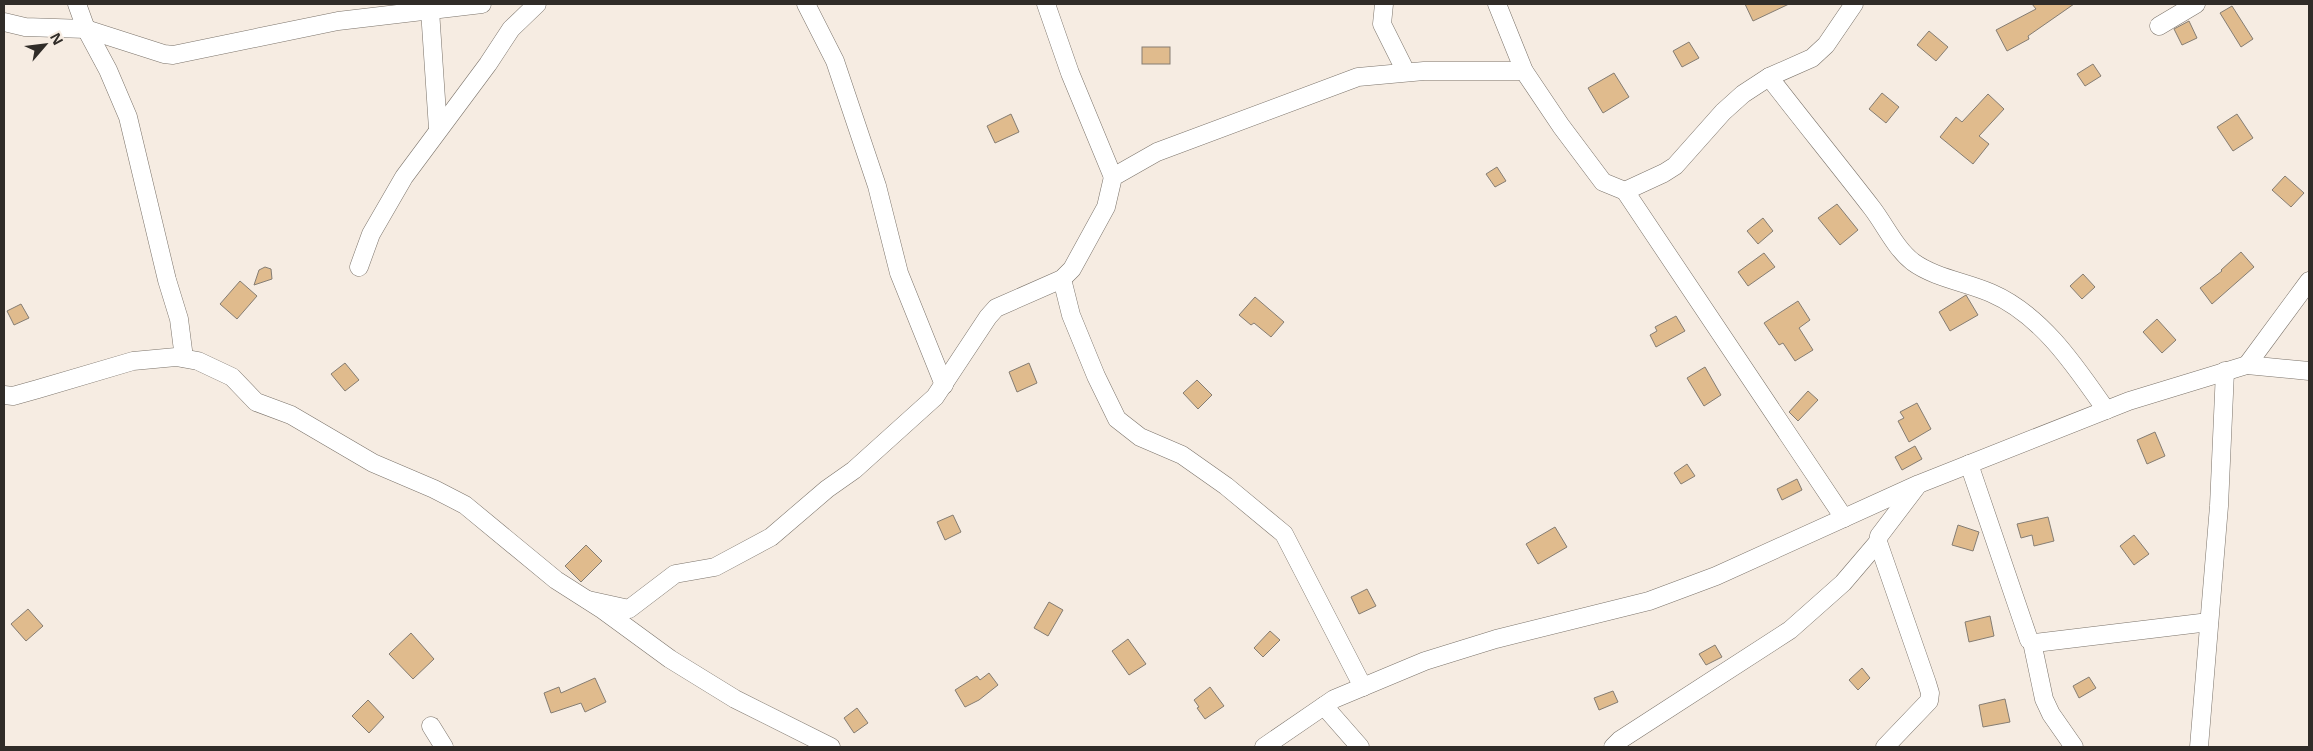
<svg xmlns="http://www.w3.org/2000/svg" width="2313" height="751" font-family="'Noto Sans',sans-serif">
	<rect width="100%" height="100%" fill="#f6ece2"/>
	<!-- building -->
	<g fill="#e0bb8d" stroke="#857d73">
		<path d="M1745,4H1789L1753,21Z"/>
		<path d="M2032,4H2074L2028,36L2029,39L2007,51L1996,30L2036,9Z"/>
		<path d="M2232,6L2253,39L2241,47L2220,13Z"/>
		<path d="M2189,21L2197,38L2182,45L2174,29Z"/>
		<path d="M1929,31L1948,47L1936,61L1917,45Z"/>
		<path d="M1689,42L1699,58L1682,67L1673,51Z"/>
		<rect x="1142" y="47" width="28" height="17"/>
		<path d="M2093,64L2101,76L2085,86L2077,74Z"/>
		<path d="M1614,73L1629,97L1603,113L1588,88Z"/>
		<path d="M1882,93L1899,107L1886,123L1869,109Z"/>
		<path d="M1988,94L2004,109L1979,136L1989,144L1973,164L1940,137L1956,117L1962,122Z"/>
		<path d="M1011,114L1019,132L995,143L987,126Z"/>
		<path d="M2237,114L2253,138L2233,151L2217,127Z"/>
		<path d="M1497,167L1506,181L1495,187L1486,174Z"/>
		<path d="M2285,176L2304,193L2291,207L2272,190Z"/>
		<path d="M1837,204L1858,230L1840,245L1818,218Z"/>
		<path d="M1763,218L1773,231L1758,244L1747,231Z"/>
		<path d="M2241,252L2254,267L2212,304L2200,288L2222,271L2221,270Z"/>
		<path d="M1764,253L1775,267L1748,286L1738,272Z"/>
		<path d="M265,267L271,269L272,279L254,285L259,270Z"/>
		<path d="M2083,274L2095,287L2082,299L2070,286Z"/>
		<path d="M240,281L257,296L237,319L220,304Z"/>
		<path d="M1966,295L1978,315L1950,331L1939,312Z"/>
		<path d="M1255,297L1284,322L1271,337L1254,323L1251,325L1239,315Z"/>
		<path d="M1798,301L1810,320L1799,328L1813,350L1795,361L1783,343L1779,345L1764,323Z"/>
		<path d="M21,304L29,318L14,325L7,311Z"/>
		<path d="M1676,316L1685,331L1656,347L1650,335L1657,331L1655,327Z"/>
		<path d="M2157,319L2176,340L2162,353L2143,332Z"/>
		<path d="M345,363L359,380L345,391L331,374Z"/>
		<path d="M1029,363L1037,383L1017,392L1009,372Z"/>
		<path d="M1705,367L1721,395L1704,406L1687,378Z"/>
		<path d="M1197,380L1212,395L1198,409L1183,393Z"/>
		<path d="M1808,391L1818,400L1798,421L1789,412Z"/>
		<path d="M1917,403L1931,429L1909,442L1898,421L1904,418L1900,412Z"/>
		<path d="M2155,432L2165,456L2147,464L2137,440Z"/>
		<path d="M1915,446L1922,459L1902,470L1895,457Z"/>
		<path d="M1687,464L1695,476L1681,484L1674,473Z"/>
		<path d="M1797,479L1802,490L1782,500L1777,489Z"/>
		<path d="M953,515L961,532L945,540L937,522Z"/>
		<path d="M2048,517L2054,541L2034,546L2032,535L2021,538L2017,524Z"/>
		<path d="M1958,525L1979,532L1973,551L1952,545Z"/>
		<path d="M1555,527L1567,547L1538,564L1526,544Z"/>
		<path d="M2134,535L2149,554L2134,565L2120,546Z"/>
		<path d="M586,545L602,561L581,582L565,566Z"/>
		<path d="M1367,589L1376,606L1359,614L1351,597Z"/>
		<path d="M1049,602L1063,610L1048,636L1034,628Z"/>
		<path d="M28,609L43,626L26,641L11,624Z"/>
		<path d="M1990,616L1994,636L1969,642L1965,622Z"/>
		<path d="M1270,631L1280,640L1263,657L1254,648Z"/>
		<path d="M411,633L434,659L413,679L389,654Z"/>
		<path d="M1128,639L1146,664L1129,675L1112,651Z"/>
		<path d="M1715,645L1722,657L1706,665L1699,654Z"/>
		<path d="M1862,668L1870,678L1858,690L1849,680Z"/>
		<path d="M989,673L998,685L979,700L965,707L955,690L977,676L980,680Z"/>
		<path d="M2089,677L2096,688L2079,698L2073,686Z"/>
		<path d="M595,678L606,702L585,712L581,703L551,713L544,693L559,687L561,693Z"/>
		<path d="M1210,687L1224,706L1205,719L1197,708L1199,707L1194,700Z"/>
		<path d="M1613,691L1618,702L1599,710L1594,698Z"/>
		<path d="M2005,699L2010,722L1983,727L1979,705Z"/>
		<path d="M368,700L384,717L369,733L352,716Z"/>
		<path d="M857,708L868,723L854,733L844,718Z"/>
	</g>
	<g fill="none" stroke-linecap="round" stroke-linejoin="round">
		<defs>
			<g id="minor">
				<path d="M77,4L86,29L108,70L128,117L167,280L179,319L184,358"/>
				<path d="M806,4L835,61L877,186L899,273L944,385"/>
				<path d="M1046,4L1070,73L1113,177"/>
				<path d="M1384,4L1382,24L1406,72"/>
				<path d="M1497,4L1524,71L1561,126L1603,182L1625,191L1844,518"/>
				<path d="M430,10L438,129"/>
				<path d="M4,22L25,27L86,29L164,54L173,55L338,21L482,4"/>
				<path d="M2159,26L2196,4"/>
				<path d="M1769,77C1803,121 1838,164 1872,208C1885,225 1896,249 1913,262C1935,278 1966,282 1991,293C2042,315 2076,367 2106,410"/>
				<path d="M1625,191L1664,173L1675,166L1723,112L1743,94L1769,77L1812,58L1826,45L1854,4"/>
				<path d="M359,267L371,234L404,177L488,64L511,29L537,4"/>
				<path d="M1062,279L1071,315L1096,376L1117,419L1140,437L1182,455L1226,486L1284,534L1363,687"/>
				<path d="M2247,365L2309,281"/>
				<path d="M4,395L13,396L38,389L133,361L176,357L198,361L232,377L256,402L291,415L373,463L434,489L465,505L556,580L603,610L670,659L735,699L831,747"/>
				<path d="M1969,464L2029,640L2035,643L2209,622"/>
				<path d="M588,600L629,609L675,574L715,567L771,537L827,489L854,470L935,397L988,317L996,308L1062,279L1072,269L1106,207L1113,177L1157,152L1358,77L1424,71H1524"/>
				<path d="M2032,642L2044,699L2051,714L2074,747"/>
				<path d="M1324,706L1360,747"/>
				<path d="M431,726L444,747"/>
				<path d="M1264,747L1334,699L1425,661L1496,639L1649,601L1716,576L1919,484L2129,401L2247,365L2309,371"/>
				<path d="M1613,747L1620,740L1790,630L1843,583L1878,542"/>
				<path d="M1885,747L1929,701L1930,693L1927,683L1878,542L1879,536L1917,486"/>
				<path d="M2199,747L2219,506L2225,371"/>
			</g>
		</defs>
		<!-- minor casing -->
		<use href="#minor" stroke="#7b736a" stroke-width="19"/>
		<!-- minor -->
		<use href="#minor" stroke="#fff" stroke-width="18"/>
	</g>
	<!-- border -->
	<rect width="2313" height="751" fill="none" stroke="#302c28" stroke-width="10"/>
	<!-- north arrow -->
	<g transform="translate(45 45) rotate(62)" stroke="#f6ece2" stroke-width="4" paint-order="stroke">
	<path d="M0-4L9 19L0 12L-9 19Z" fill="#302c28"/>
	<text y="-8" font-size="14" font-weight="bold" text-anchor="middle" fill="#302c28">N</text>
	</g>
</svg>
